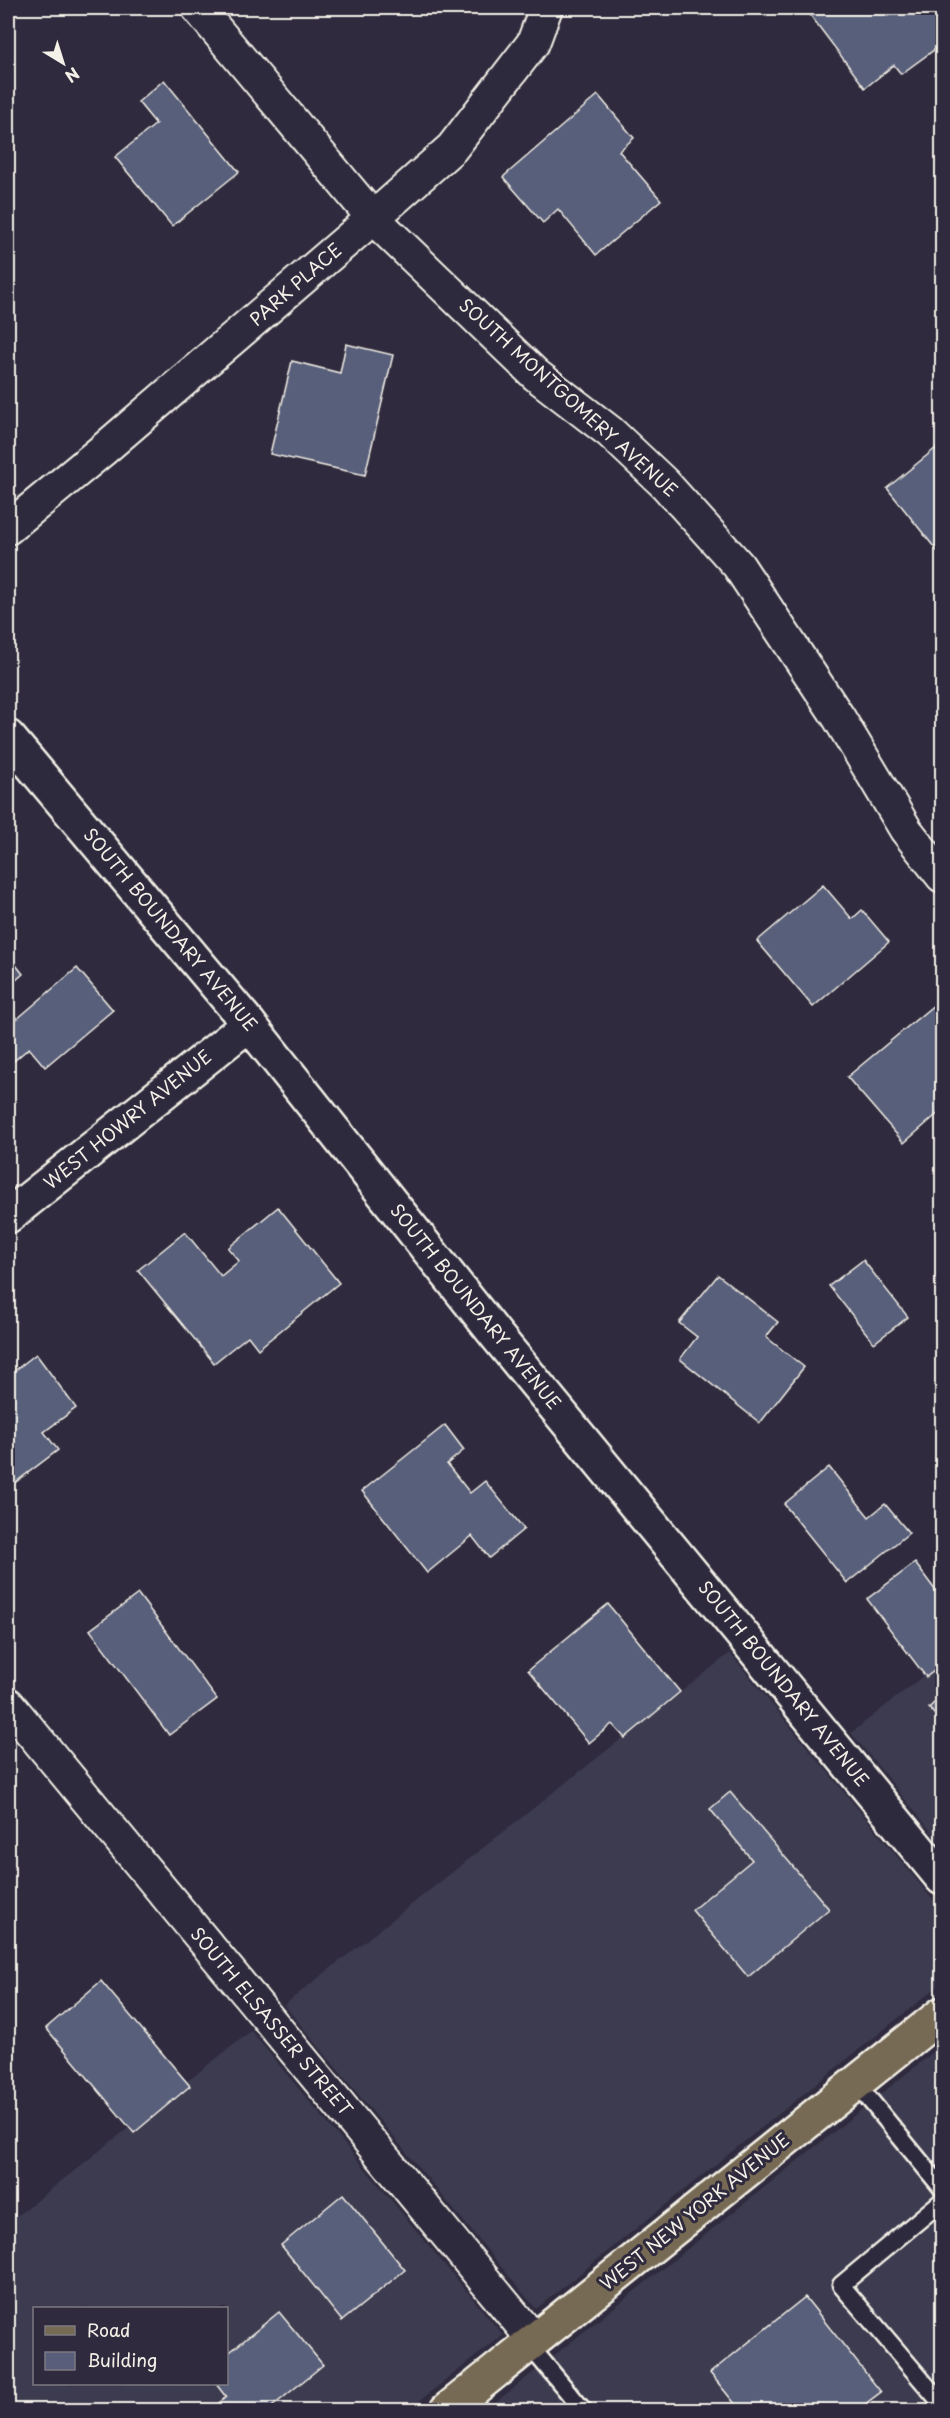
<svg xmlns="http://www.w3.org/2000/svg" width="950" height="2418" font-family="'Playpen Sans',sans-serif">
	<rect width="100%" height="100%" fill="#2f2a3d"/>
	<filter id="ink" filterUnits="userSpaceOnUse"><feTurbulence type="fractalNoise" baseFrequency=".0167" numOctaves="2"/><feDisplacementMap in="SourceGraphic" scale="12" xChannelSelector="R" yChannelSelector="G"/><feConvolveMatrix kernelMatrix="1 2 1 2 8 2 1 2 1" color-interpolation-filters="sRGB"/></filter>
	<g filter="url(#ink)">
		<!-- built -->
		<g fill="#3c3a4f" fill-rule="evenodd">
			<path d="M730,1653L942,1911V1983L536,2309L284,2005Z"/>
			<path d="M942,1661V1845L851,1733Z"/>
			<path d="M251,2031L503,2335L408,2410H8V2223ZM34,2308H226V2384H34Z"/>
			<path d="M942,2045V2410H486Z"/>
		</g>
		<!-- building -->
		<g fill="#595e7a" stroke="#f4f1e8" stroke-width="1.5">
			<path d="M805,8H882L888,16L899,8H934L942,19V44L901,74L894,65L865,88Z"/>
			<path d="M164,80L239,172L172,226L115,157L156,124L138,102Z"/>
			<path d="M598,95L634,138L619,151L661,200L596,255L558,209L543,223L503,177Z"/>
			<path d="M346,344L393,355L365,475L270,454L292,361L340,373Z"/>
			<path d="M936,448L942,457V557L887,488Z"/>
			<path d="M823,885L852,919L862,910L889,942L813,1007L757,941Z"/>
			<path d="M8,955L23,974L8,987Z"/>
			<path d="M77,968L113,1010L45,1067L29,1048L8,1066V1008L17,1019Z"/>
			<path d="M935,1004L942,1013V1110L904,1143L847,1077Z"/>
			<path d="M278,1207L339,1283L258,1349L248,1336L214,1363L138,1270L185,1232L221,1276L239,1261L228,1248Z"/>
			<path d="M863,1260L908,1317L874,1343L829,1286Z"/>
			<path d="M718,1275L778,1322L766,1337L804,1367L760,1423L680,1359L697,1337L679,1323Z"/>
			<path d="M36,1354L76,1408L44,1432L58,1450L8,1488V1376Z"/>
			<path d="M445,1425L464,1450L447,1464L470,1493L485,1481L524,1529L489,1558L472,1536L427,1573L362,1491Z"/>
			<path d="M829,1467L869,1517L885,1504L909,1533L847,1583L784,1504Z"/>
			<path d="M915,1563L942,1599V1665L926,1677L867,1599Z"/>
			<path d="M138,1594L217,1699L169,1735L90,1630Z"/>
			<path d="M608,1604L680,1692L625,1738L612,1724L589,1743L528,1670Z"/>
			<path d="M942,1695V1723L929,1708Z"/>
			<path d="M730,1792L829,1909L748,1977L692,1910L752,1860L710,1809Z"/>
			<path d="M101,1981L190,2086L134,2133L46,2028Z"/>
			<path d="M343,2194L405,2270L342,2321L281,2245Z"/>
			<path d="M805,2297L881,2392L857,2410H740L710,2373Z"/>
			<path d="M279,2312L323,2365L268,2410H215L213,2408L226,2397L216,2384H226V2355Z"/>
		</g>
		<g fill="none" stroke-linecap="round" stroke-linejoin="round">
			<defs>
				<g id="service">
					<path d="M856,2083L942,2188"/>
					<path d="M942,2201L841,2285L942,2404"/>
					<path d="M529,2345L583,2410"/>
				</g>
				<g id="minor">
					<path d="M198,8L373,218L536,375L610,432L665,484L738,565L839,718L906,830L942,876"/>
					<path d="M8,528L104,449L373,218L452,148L533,43L546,8"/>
					<path d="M8,1704L534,2340"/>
				</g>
				<g id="tertiary">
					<path d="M8,737L249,1024L496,1335L942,1878"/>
					<path d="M8,1216L249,1024"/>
				</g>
				<path id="primary" d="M447,2410L942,2014"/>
			</defs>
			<!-- service casing -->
			<use href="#service" stroke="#f4f1e8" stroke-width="21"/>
			<!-- minor casing -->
			<use href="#minor" stroke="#f4f1e8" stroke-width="36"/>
			<!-- tertiary casing -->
			<use href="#tertiary" stroke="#f4f1e8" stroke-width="38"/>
			<!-- primary casing -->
			<use href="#primary" stroke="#f4f1e8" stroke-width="38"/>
			<!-- service -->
			<use href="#service" stroke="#2f2a3d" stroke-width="16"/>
			<!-- minor -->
			<use href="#minor" stroke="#2f2a3d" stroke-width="32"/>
			<!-- tertiary -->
			<use href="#tertiary" stroke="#2f2a3d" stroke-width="33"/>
			<!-- primary -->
			<use href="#primary" stroke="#776a54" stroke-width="33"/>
		</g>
	</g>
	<g text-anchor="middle" stroke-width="6" stroke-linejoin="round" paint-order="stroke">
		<!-- street labels -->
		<g font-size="18" fill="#f4f1e8" stroke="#2f2a3d">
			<text transform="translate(296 285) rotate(-41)" y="6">PARK PLACE</text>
			<text transform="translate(568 398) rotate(42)" y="6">SOUTH MONTGOMERY AVENUE</text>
			<text transform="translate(170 930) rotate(50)" y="6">SOUTH BOUNDARY AVENUE</text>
			<text transform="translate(128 1120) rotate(-39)" y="6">WEST HOWRY AVENUE</text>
			<text transform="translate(475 1307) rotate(51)" y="6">SOUTH BOUNDARY AVENUE</text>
			<text transform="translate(783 1684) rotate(51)" y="6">SOUTH BOUNDARY AVENUE</text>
			<text transform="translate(271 2022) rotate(50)" y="6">SOUTH ELSASSER STREET</text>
			<text transform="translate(695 2212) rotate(-39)" y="6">WEST NEW YORK AVENUE</text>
		</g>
	</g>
	<!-- margin -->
	<rect width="950" height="2418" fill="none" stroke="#2f2a3d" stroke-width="30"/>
	<rect x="15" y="15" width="920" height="2388" fill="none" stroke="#f4f1e8" stroke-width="2" filter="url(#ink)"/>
	<!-- legend -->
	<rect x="33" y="2307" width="195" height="78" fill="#2f2a3d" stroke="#7e7a81" stroke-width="1.5"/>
	<rect x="45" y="2326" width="30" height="9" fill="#776a54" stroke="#7e7a81" stroke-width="1.5"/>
	<text x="87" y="2337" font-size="18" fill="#f4f1e8">Road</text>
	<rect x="45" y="2352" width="30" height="18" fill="#595e7a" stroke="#7e7a81" stroke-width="1.5"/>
	<text x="87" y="2367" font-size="18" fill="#f4f1e8">Building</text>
	<!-- north arrow -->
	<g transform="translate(63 63) rotate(142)" stroke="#2f2a3d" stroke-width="4.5" paint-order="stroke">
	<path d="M0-4.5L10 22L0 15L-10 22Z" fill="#f4f1e8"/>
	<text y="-9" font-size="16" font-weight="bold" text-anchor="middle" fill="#f4f1e8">N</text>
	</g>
</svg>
